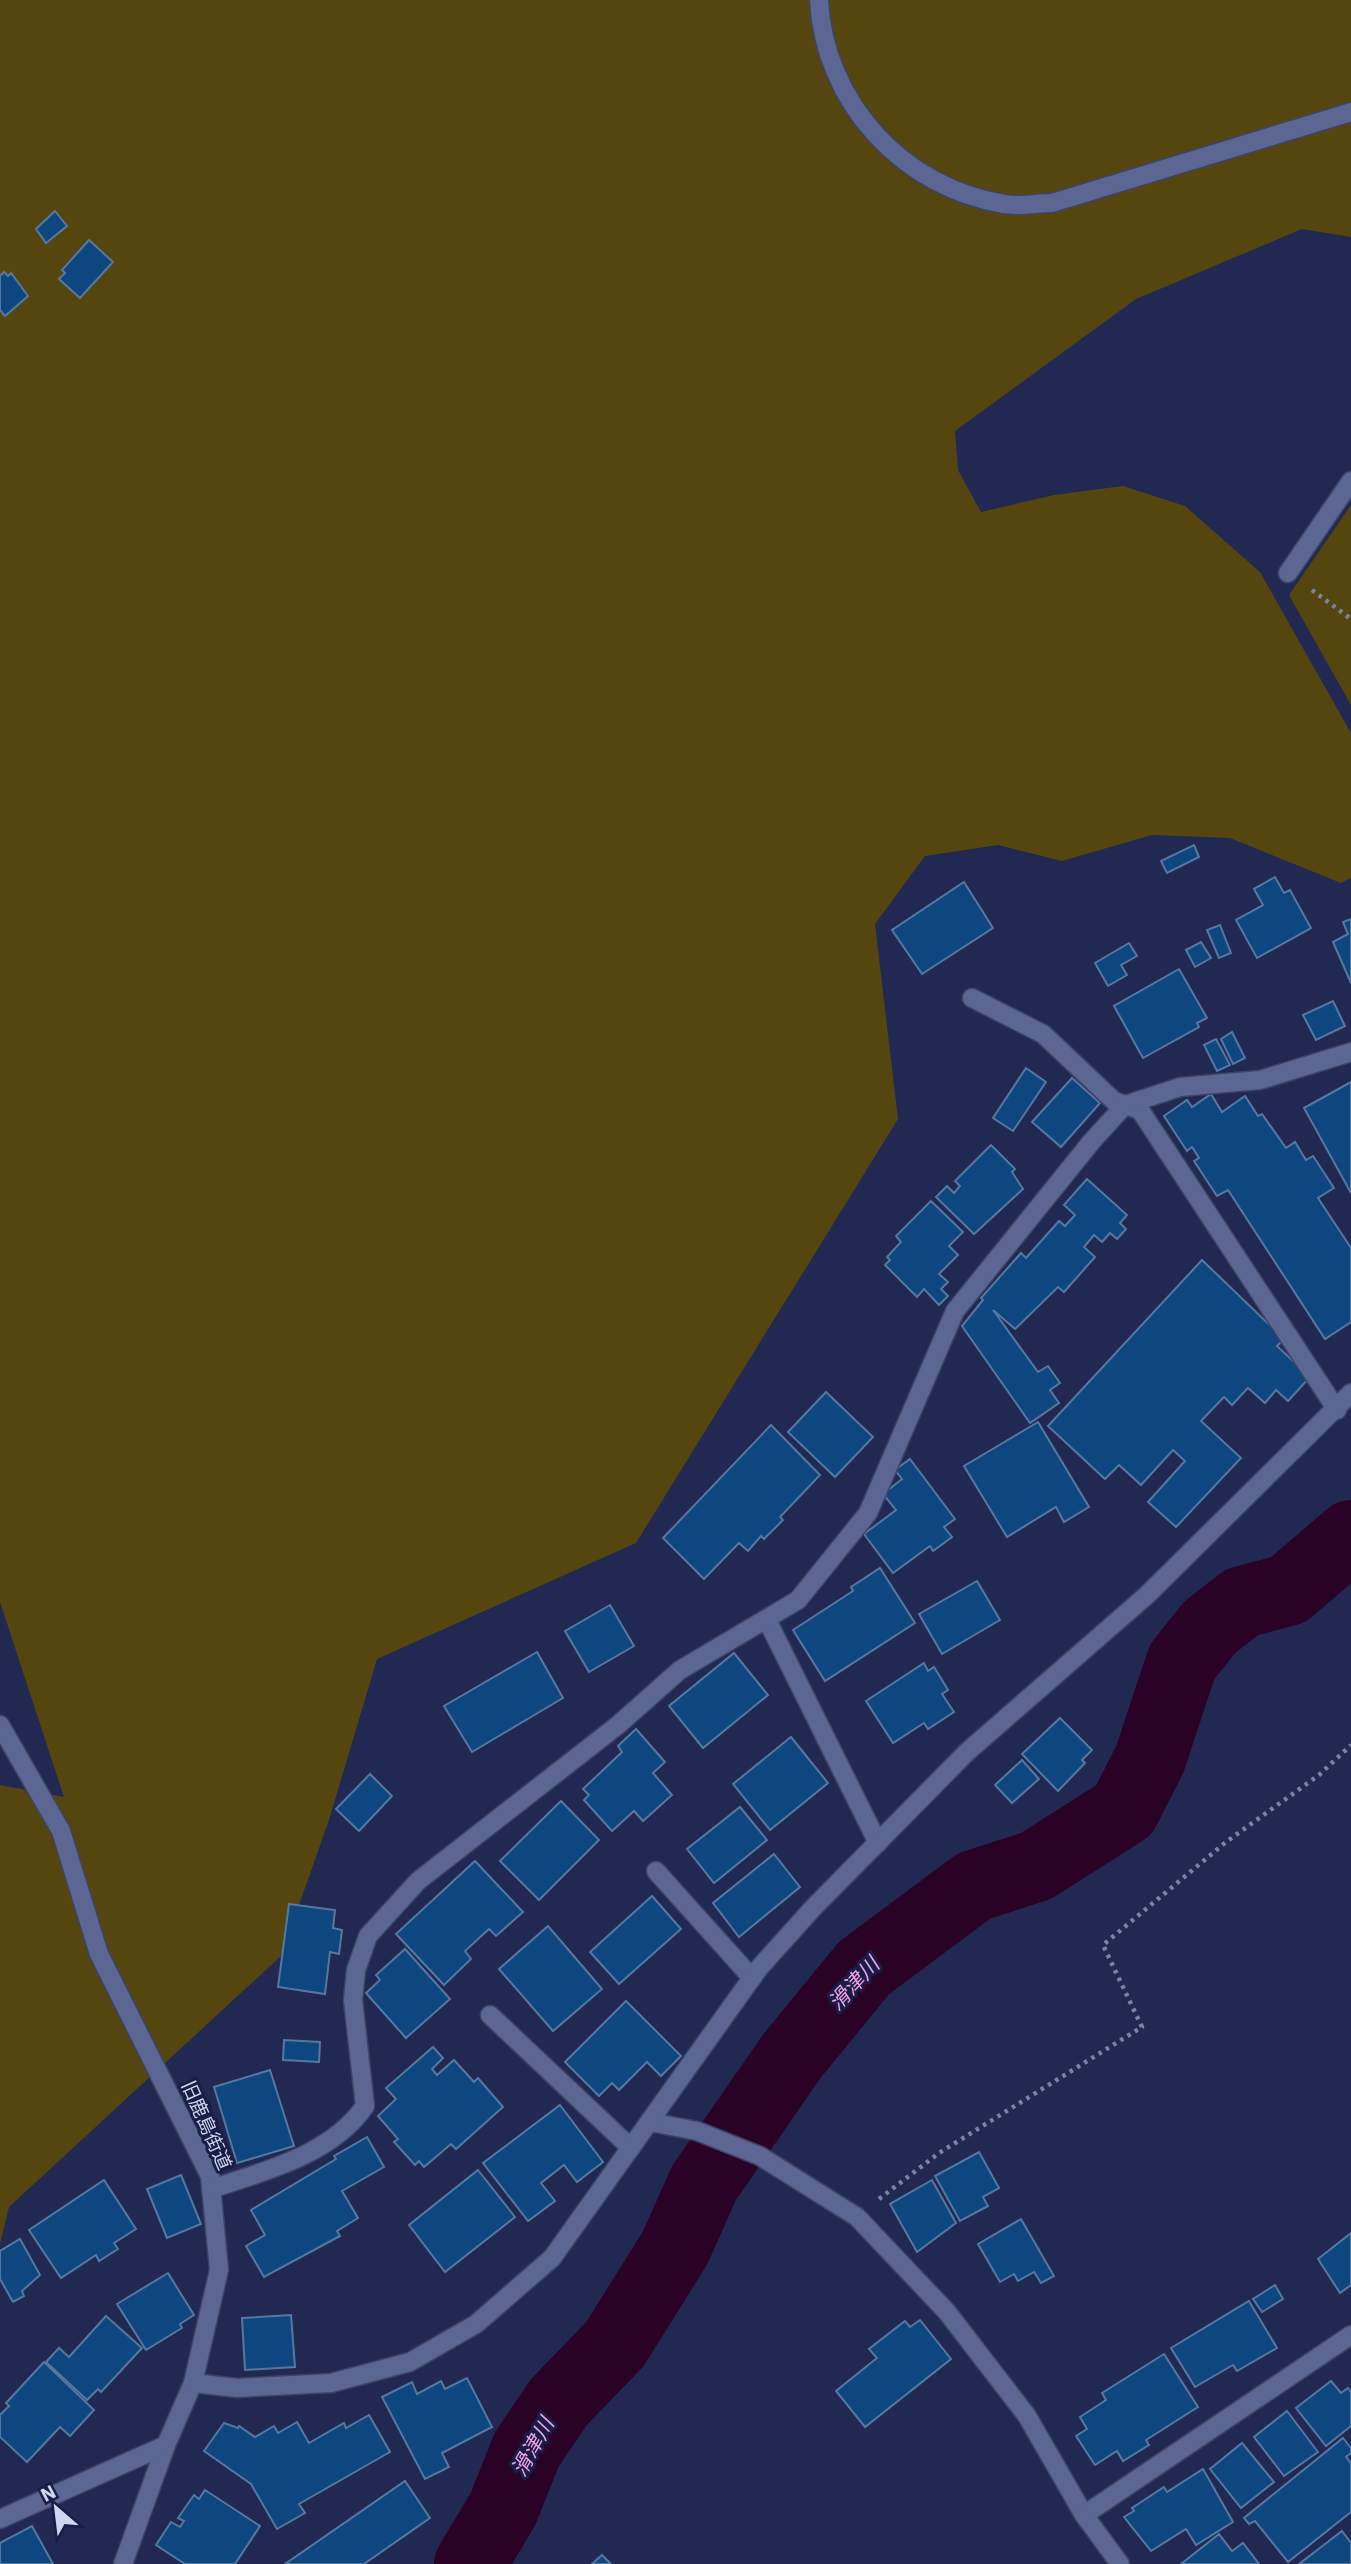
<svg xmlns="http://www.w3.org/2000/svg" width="1351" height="2564" font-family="'IBM Plex Sans','Noto Sans JP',sans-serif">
	<rect width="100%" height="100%" fill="#212851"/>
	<!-- green -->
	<g fill="#554610">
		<path d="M0,0H1351V237L1302,229L1136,299L955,431L958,470L981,512L1054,495L1123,486L1185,506L1260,572L1351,733V878L1341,883L1230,838L1152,835L1062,861L998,845L925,856L875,924L898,1119L636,1543L377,1659L329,1820L281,1956L9,2207L0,2244V1785L64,1797L0,1602Z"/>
		<path d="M1351,505V705L1289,595Z"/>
	</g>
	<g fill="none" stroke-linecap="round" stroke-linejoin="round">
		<!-- river -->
		<path stroke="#2a0225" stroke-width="72" d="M470,2564L503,2509L527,2449L559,2402L615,2344L675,2248L704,2183L792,2056L864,1968L974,1886L1036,1866L1124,1810L1150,1759L1182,1662L1210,1627L1242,1602L1288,1590L1351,1536"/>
	</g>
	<!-- building -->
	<g fill="#0e4680" stroke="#5678a0" stroke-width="2">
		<path d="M55,211L67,226L46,243L36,229Z"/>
		<path d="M89,240L113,262L80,298L59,279L65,273L62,270Z"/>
		<path d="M4,272L8,276L11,273L28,296L5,316L0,310V276Z"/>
		<path d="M1194,845L1199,857L1167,873L1161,861Z"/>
		<path d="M1275,877L1284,893L1290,890L1311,928L1257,958L1236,920L1263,905L1254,889Z"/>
		<path d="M964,882L993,928L922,974L892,930Z"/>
		<path d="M1351,919V983L1333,942L1348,934L1343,922Z"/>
		<path d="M1220,925L1231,953L1219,958L1207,930Z"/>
		<path d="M1201,942L1211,958L1195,967L1186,950Z"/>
		<path d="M1129,943L1137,956L1121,965L1127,975L1108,986L1095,963Z"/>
		<path d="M1179,969L1207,1018L1197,1023L1199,1027L1143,1058L1114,1006Z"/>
		<path d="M1333,1001L1345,1026L1316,1040L1303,1015Z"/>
		<path d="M1232,1032L1245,1058L1233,1064L1221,1039Z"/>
		<path d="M1216,1039L1230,1065L1217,1071L1204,1045Z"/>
		<path d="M1026,1068L1046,1082L1013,1131L993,1118Z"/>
		<path d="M1072,1078L1100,1103L1061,1147L1032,1122Z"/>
		<path d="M1351,1082V1193L1304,1108Z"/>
		<path d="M1211,1094L1222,1112L1245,1096L1258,1116L1262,1114L1286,1148L1295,1142L1306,1160L1313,1156L1334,1188L1318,1198L1351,1248V1322L1325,1339L1228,1190L1217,1196L1194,1161L1199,1158L1192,1147L1187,1151L1164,1116L1187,1100L1192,1107Z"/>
		<path d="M991,1145L1015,1169L1012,1172L1023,1189L974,1234L936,1197L947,1186L954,1193L960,1186L955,1181Z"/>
		<path d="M1087,1179L1127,1215L1120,1223L1126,1229L1117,1239L1110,1233L1102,1242L1094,1235L1084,1247L1095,1257L1064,1292L1058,1287L1015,1329L993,1310L1038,1372L1048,1366L1060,1383L1050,1390L1059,1403L1030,1423L962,1326L983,1300L981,1298L1021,1253L1026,1258L1059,1221L1065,1226L1075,1215L1064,1205Z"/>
		<path d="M931,1201L963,1232L949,1246L958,1255L939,1274L948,1282L941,1289L948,1296L939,1305L924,1289L917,1297L885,1265L890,1260L887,1257L901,1242L896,1236Z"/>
		<path d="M1202,1260L1284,1339L1277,1346L1310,1377L1288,1401L1276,1390L1265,1403L1248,1388L1232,1405L1224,1397L1201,1421L1241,1458L1176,1527L1148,1502L1185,1461L1173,1450L1141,1485L1119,1465L1105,1479L1048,1426Z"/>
		<path d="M826,1392L873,1437L835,1477L788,1432Z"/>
		<path d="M1038,1422L1089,1507L1064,1522L1056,1507L1007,1537L964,1466Z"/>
		<path d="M771,1425L820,1475L780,1517L783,1520L764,1539L761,1536L748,1551L739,1543L704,1579L663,1538Z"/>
		<path d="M910,1459L955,1519L944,1527L952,1537L933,1551L930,1546L893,1573L864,1534L896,1510L883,1494L902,1479L895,1470Z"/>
		<path d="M880,1568L915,1623L825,1681L793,1630L853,1591L851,1587Z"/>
		<path d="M977,1581L1000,1620L942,1654L919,1614Z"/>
		<path d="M610,1605L634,1646L589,1672L565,1631Z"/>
		<path d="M537,1652L563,1698L472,1752L444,1706Z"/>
		<path d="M734,1653L768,1695L703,1748L669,1706Z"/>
		<path d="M924,1663L928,1671L934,1667L948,1690L942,1694L954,1712L928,1729L924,1723L893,1743L866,1701Z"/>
		<path d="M1060,1718L1092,1750L1082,1760L1085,1763L1058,1791L1022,1754Z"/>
		<path d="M636,1729L665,1762L653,1773L672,1795L643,1821L634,1811L612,1831L584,1800L589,1795L583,1789L622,1752L618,1746Z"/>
		<path d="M791,1737L828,1783L770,1830L733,1784Z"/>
		<path d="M1022,1760L1039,1779L1012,1803L995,1785Z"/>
		<path d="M370,1774L392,1796L359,1831L336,1809Z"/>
		<path d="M561,1801L599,1840L539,1900L500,1861Z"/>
		<path d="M740,1807L767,1840L714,1883L687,1849Z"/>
		<path d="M774,1854L800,1887L739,1937L713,1903Z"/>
		<path d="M475,1861L523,1912L496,1936L489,1929L465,1951L471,1959L444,1985L396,1934Z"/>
		<path d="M652,1896L681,1929L619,1984L590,1952Z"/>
		<path d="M289,1904L335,1910L333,1928L342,1930L339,1954L330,1952L325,1994L278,1987Z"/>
		<path d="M548,1926L602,1989L553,2031L499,1969Z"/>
		<path d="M405,1949L450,1999L406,2038L366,1993L380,1980L376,1975Z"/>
		<path d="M626,2001L681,2056L661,2076L647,2062L619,2090L612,2083L599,2096L565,2062Z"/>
		<path d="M284,2040L320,2042L319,2062L283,2060Z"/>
		<path d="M433,2047L443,2058L432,2069L437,2075L454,2060L474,2082L478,2078L503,2107L456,2149L451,2144L424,2167L419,2161L415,2165L394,2142L398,2139L378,2116L396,2099L386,2088Z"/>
		<path d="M270,2070L294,2146L237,2163L214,2087Z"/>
		<path d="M560,2105L603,2162L577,2182L564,2165L541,2183L555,2201L528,2221L483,2163Z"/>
		<path d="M367,2137L384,2167L342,2191L358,2218L337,2231L340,2236L264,2277L246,2246L265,2235L251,2210L336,2159L334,2156Z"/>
		<path d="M979,2152L999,2188L983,2197L988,2206L960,2221L935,2176Z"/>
		<path d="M478,2170L515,2217L445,2272L409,2225Z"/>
		<path d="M181,2175L201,2224L167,2238L147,2189Z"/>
		<path d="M104,2180L136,2229L114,2243L118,2249L99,2261L96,2255L61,2278L29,2230Z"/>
		<path d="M932,2180L956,2223L917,2252L890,2204Z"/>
		<path d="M1021,2219L1054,2276L1041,2283L1034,2272L1018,2281L1014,2274L1000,2282L978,2244Z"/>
		<path d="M1351,2233V2285L1340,2293L1318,2259Z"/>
		<path d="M20,2239L40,2275L22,2291L24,2296L13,2302L0,2279V2251Z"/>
		<path d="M168,2273L194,2315L180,2324L182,2328L146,2350L117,2304Z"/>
		<path d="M1275,2285L1283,2299L1262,2312L1253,2299Z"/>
		<path d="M1249,2301L1277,2348L1237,2371L1233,2365L1195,2387L1171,2348Z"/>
		<path d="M291,2315L295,2367L245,2370L242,2318Z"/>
		<path d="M106,2316L142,2348L101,2392L98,2389L87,2400L46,2362L59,2348L69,2357Z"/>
		<path d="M920,2320L951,2359L865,2427L836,2391L877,2358L869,2349L905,2321L910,2327Z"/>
		<path d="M1164,2354L1198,2407L1146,2440L1149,2445L1123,2461L1117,2451L1095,2465L1076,2436L1087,2429L1080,2417L1106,2400L1102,2393Z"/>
		<path d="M44,2362L94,2410L70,2436L60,2427L27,2462L0,2437V2415L9,2406L6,2403Z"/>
		<path d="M467,2378L492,2427L442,2453L449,2467L425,2479L382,2397L412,2382L417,2394L441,2381L445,2389Z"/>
		<path d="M1331,2381L1341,2393L1348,2388L1351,2392V2426L1326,2446L1296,2408Z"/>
		<path d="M1287,2411L1318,2452L1284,2476L1254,2437Z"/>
		<path d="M369,2415L390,2452L299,2504L305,2513L277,2529L251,2484L204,2451L224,2423L238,2428L239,2426L255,2437L274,2426L278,2433L297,2422L309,2443L344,2423L346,2428Z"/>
		<path d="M1343,2438L1351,2448V2453L1346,2457L1351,2463V2512L1288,2562L1255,2521L1249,2524L1244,2518Z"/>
		<path d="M1242,2443L1274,2482L1241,2508L1210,2469Z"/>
		<path d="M1203,2469L1233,2522L1196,2545L1186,2529L1151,2551L1124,2517L1134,2511L1132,2508L1164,2487L1167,2492Z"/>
		<path d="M405,2481L430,2518L364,2564H285Z"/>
		<path d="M205,2490L260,2526L235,2564H185L156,2545L171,2522L180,2527L184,2521L178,2518L194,2495L199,2499Z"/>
		<path d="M32,2526L53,2564H0V2543Z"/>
		<path d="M1342,2531L1351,2543V2564H1299Z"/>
		<path d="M1219,2534L1232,2551L1243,2543L1259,2564H1181Z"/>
		<path d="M602,2555L611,2564H592Z"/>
	</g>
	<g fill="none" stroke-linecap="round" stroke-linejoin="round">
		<defs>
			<path id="lane" d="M1288,573L1351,481"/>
			<g id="street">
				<path d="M819,0C824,102 903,188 1004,204C1019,207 1037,203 1052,203L1351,112"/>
				<path d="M972,998L1043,1034L1114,1101L1140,1110L1337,1410"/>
				<path d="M767,1620L878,1843"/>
				<path d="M0,1725L61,1831L99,1954L210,2176L219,2270L193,2383L166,2445L123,2564"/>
				<path d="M656,1871L752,1978"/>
				<path d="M490,2015L631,2148"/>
				<path d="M650,2122L697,2131L760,2156L857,2217L947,2312L1027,2416L1084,2515L1120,2564"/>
				<path d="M211,2189C265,2171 331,2155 365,2106L353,2000L356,1970L368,1936L418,1881L618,1725L680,1670L798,1600L868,1513L955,1311L1092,1141L1125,1105L1180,1087L1260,1080L1351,1052"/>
				<path d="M193,2383L237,2388L331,2383L410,2362L476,2324L552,2258L759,1968L813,1908L967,1752L1147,1595L1351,1393"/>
				<path d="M1084,2515L1351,2335"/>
				<path d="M0,2519L166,2445"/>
			</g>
		</defs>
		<!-- lane casing -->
		<use href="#lane" stroke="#3e4366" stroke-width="21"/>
		<!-- street casing -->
		<use href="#street" stroke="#3e4366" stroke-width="21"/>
		<!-- path -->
		<g stroke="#7b82a3" stroke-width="4.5" stroke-dasharray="3.5 5" stroke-linecap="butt">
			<path d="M1312,590L1351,619"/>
			<path d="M879,2199L939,2153L1142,2027L1103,1945L1226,1842L1319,1775L1351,1745"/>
		</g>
		<!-- lane -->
		<use href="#lane" stroke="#5b6693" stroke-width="18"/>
		<!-- street -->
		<use href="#street" stroke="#5b6693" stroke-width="18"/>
	</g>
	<g text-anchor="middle" stroke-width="6" stroke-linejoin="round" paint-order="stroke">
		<!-- street labels -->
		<g font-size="19" fill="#cfd6f0" stroke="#181e45">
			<text transform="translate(207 2125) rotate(66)" y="7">旧鹿島街道</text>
		</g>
		<!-- water labels -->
		<g font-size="21" font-style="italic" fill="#f7a1e8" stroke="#181e45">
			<text transform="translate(854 1984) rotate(-47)" y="7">滑津川</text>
			<text transform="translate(533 2447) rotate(-61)" y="7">滑津川</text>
		</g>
	</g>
	<!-- north arrow -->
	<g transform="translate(56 2508) rotate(332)" stroke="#181e45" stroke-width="5" paint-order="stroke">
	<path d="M0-5L12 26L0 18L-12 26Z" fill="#cfd6f0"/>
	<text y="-10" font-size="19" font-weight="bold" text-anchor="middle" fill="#cfd6f0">N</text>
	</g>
</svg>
